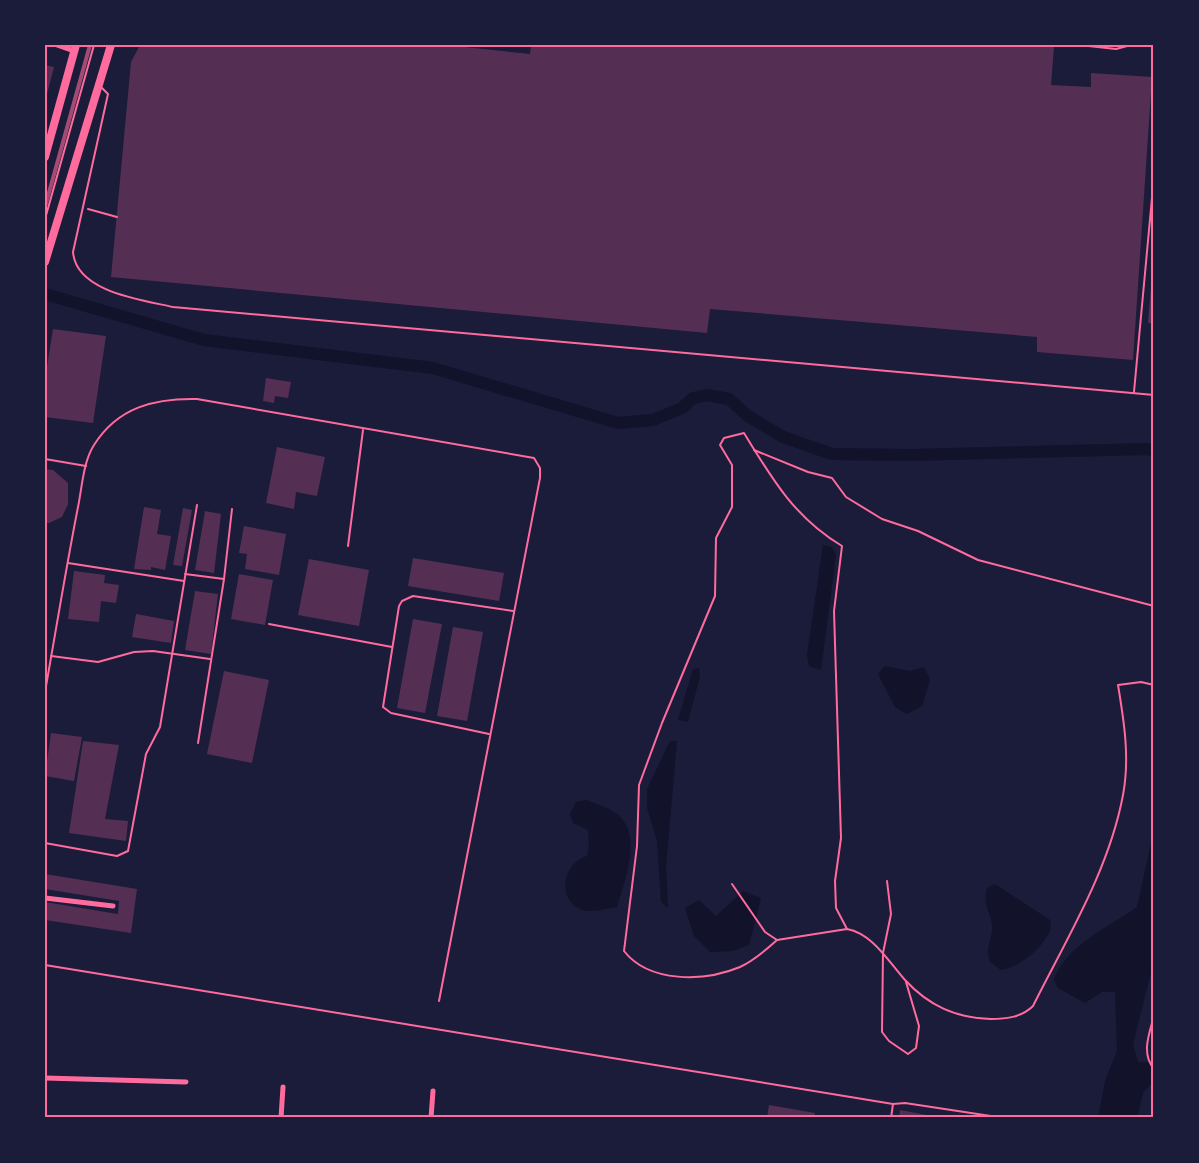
<svg xmlns="http://www.w3.org/2000/svg" width="1199" height="1163" font-family="Montserrat,sans-serif">
	<rect width="100%" height="100%" fill="#1b1b3a"/>
	<!-- water -->
	<g fill="#12122b">
		<path d="M823,545L832,547L836,555L821,670L809,666L807,655Z"/>
		<path d="M885,666L910,671L924,667L930,680L922,706L907,714L895,707L878,674Z"/>
		<path d="M699,668L700,676L688,722L678,720L693,669Z"/>
		<path d="M670,741H677L666,867L668,908L661,902L657,841L647,808V789Z"/>
		<path d="M586,800C596,804 608,807 617,814C643,834 625,881 617,907C608,908 592,913 583,910C556,901 562,863 587,856L589,846L588,830L573,823L570,814L576,802Z"/>
		<path d="M1154,829V960L1133,1044L1138,1062H1148L1154,1048V1081L1143,1093L1137,1118H1098L1105,1081L1117,1051L1115,992H1102L1085,1003L1058,988L1054,980C1065,946 1109,927 1137,907Z"/>
		<path d="M995,884L1050,920L1051,929C1042,948 1022,966 1001,970L990,962C985,946 991,944 992,930C993,913 982,909 987,888Z"/>
		<path d="M743,891L761,898L749,945L733,951L710,952L694,936L685,908L699,900L716,916Z"/>
	</g>
	<g fill="none" stroke-linecap="round" stroke-linejoin="round">
		<!-- canal -->
		<path stroke="#12122b" stroke-width="12" d="M45,294L204,340L433,368L618,423L653,420L682,408L693,398L707,395L729,399L748,416L783,437L832,454L912,455L1148,449L1154,451"/>
	</g>
	<!-- building -->
	<g fill="#542f53">
		<path d="M140,45H446L530,54L531,45H1024L1054,47L1051,85L1091,87V73L1152,77L1133,360L1037,352V337L710,309L707,333L111,277L131,62Z"/>
		<path d="M45,65L54,67L46,98H45Z"/>
		<path d="M1152,275H1154V323H1148Z"/>
		<path d="M53,329L106,336L93,423L45,417V379Z"/>
		<path d="M266,378L291,382L288,398L275,396L274,403L263,401Z"/>
		<path d="M277,447L325,457L317,496L296,492L294,509L266,503Z"/>
		<path d="M45,469L53,470L68,483V504L62,517L49,523H45Z"/>
		<path d="M144,507L161,510L157,534L171,536L165,570L151,567V570L134,569Z"/>
		<path d="M183,508L192,510L182,566L173,565Z"/>
		<path d="M205,511L221,514L214,573L195,570Z"/>
		<path d="M244,526L286,534L279,575L245,569L247,554L239,553Z"/>
		<path d="M413,558L504,573L499,601L408,586Z"/>
		<path d="M309,559L369,570L359,626L298,615Z"/>
		<path d="M74,571L105,575L104,583L119,585L116,603L101,601L99,622L68,619Z"/>
		<path d="M239,574L273,580L265,625L231,619Z"/>
		<path d="M195,591L218,594L211,654L185,650Z"/>
		<path d="M136,614L174,621L171,643L132,637Z"/>
		<path d="M413,619L442,624L425,713L397,708Z"/>
		<path d="M453,627L483,632L467,721L437,716Z"/>
		<path d="M224,671L269,680L252,763L207,754Z"/>
		<path d="M51,733L82,737L74,781L45,776Z"/>
		<path d="M83,741L119,745L105,819L128,821L126,841L69,833Z"/>
		<path d="M45,874L137,889L131,933L45,920V902L118,914L119,901L45,889Z"/>
		<path d="M769,1105L815,1113L814,1118H767Z"/>
		<path d="M900,1110L937,1117V1118H899Z"/>
	</g>
	<g fill="none" stroke-linecap="round" stroke-linejoin="round">
		<!-- path -->
		<g stroke="#ff6b9d" stroke-width="2">
			<path d="M88,209L117,217"/>
			<path d="M45,219L94,45"/>
			<path d="M754,450L808,472L832,478L846,497L882,519L918,531L978,560L1154,606"/>
			<path d="M887,881L891,914L883,953L882,1032L889,1041L908,1054L916,1048L919,1026L906,982"/>
			<path d="M732,884L765,932L777,940L847,929C873,934 888,961 905,980C929,1006 956,1018 991,1019C1007,1019 1022,1017 1033,1006C1067,938 1109,870 1123,795C1130,758 1124,721 1118,685L1141,682L1154,685"/>
			<path d="M777,940C766,950 753,961 740,967C704,982 649,983 624,951L637,846L639,785L662,723L715,596L716,538L732,507V465L720,445L724,438L744,433C772,479 795,518 842,546L834,611L841,838L835,881L836,908L847,929"/>
			<path d="M1154,1016C1149,1034 1141,1054 1154,1069"/>
		</g>
		<!-- service -->
		<g stroke="#ff6b9d" stroke-width="2">
			<path d="M1079,45L1116,49L1131,45"/>
			<path d="M101,87L108,94L73,252C76,292 142,300 173,307L1154,395"/>
			<path d="M1134,392L1154,176"/>
			<path d="M45,459L86,466"/>
			<path d="M348,546L363,430"/>
			<path d="M68,563L184,581"/>
			<path d="M185,574L224,579"/>
			<path d="M269,624L392,647"/>
			<path d="M51,656L98,662L134,652L153,651L210,659"/>
			<path d="M45,692C56,630 66,568 78,507C82,488 83,462 94,445C118,407 155,398 197,399L534,458L540,468V478L439,1001"/>
			<path d="M489,734L391,713L383,707L399,606L402,601L413,596L513,611"/>
			<path d="M198,743L224,579L232,509"/>
			<path d="M45,843L117,856L128,851L146,754L160,727L197,505"/>
			<path d="M45,965L893,1104L905,1103L1004,1118"/>
			<path d="M891,1118L893,1104"/>
		</g>
		<!-- minor -->
		<g stroke="#ff6b9d" stroke-width="5">
			<path d="M57,45L74,51"/>
			<path d="M45,898L113,906"/>
			<path d="M45,1078L186,1082"/>
			<path d="M281,1118L283,1087"/>
			<path d="M431,1118L433,1091"/>
		</g>
		<!-- trunk -->
		<g stroke="#ff6b9d" stroke-width="8">
			<path d="M45,157L76,45"/>
			<path d="M45,262L111,45"/>
		</g>
		<!-- rail -->
		<path stroke="#a44b75" stroke-width="4" d="M45,207L90,45"/>
	</g>
	<!-- border -->
	<rect width="1199" height="1163" fill="none" stroke="#1b1b3a" stroke-width="93"/>
	<rect x="46" y="46" width="1106" height="1070" fill="none" stroke="#ff6b9d" stroke-width="2"/>
</svg>
